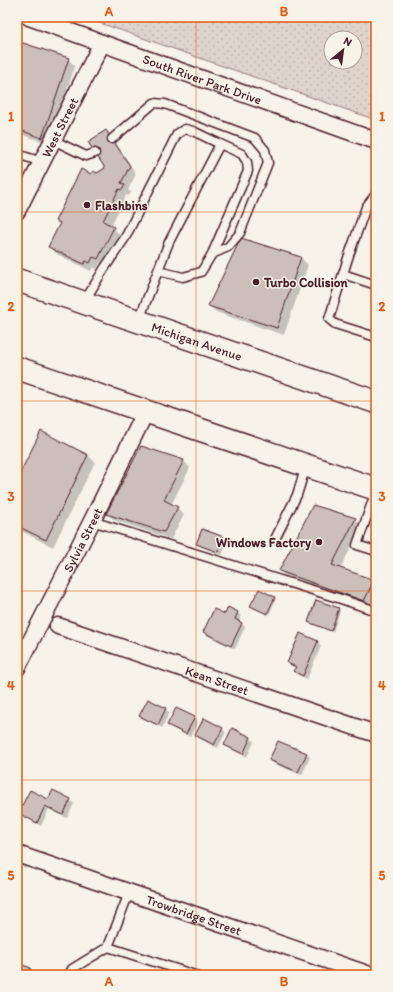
<svg xmlns="http://www.w3.org/2000/svg" width="393" height="992" font-family="Itim,sans-serif">
	<defs>
		<pattern id="park-dots" width="8" height="8" patternUnits="userSpaceOnUse"><rect width="8" height="8" fill="#ded4cc"/><path d="M2 2h.1M6 6h.1" fill="none" stroke="#c0b6af" stroke-width="1.8" stroke-linecap="round"/></pattern>
	</defs>
	<rect width="100%" height="100%" fill="#f7f3e8"/>
	<filter id="ink" filterUnits="userSpaceOnUse"><feTurbulence type="fractalNoise" baseFrequency=".025" numOctaves="2"/><feDisplacementMap in="SourceGraphic" scale="8" xChannelSelector="R" yChannelSelector="G"/><feConvolveMatrix kernelMatrix="1 2 1 2 8 2 1 2 1" color-interpolation-filters="sRGB"/></filter>
	<g filter="url(#ink)">
		<!-- park -->
		<path fill="url(#park-dots)" stroke="#947a7c" fill-rule="evenodd" d="M83,17H376V120ZM331,38H355V62H331Z"/>
		<!-- shadow -->
		<g fill="#0003">
			<path d="M17,42L68,59L75,66L49,144L17,133Z"/>
			<path d="M106,131L113,138L136,174L128,190L131,192L129,196L126,195L111,226L120,235L105,266L100,263L97,269L93,267L91,271L57,254L50,247L61,225L56,220L91,176L97,174L107,168Z"/>
			<path d="M242,239L301,258L308,265L284,335L216,312L209,305Z"/>
			<path d="M141,447L184,461L190,468L171,505L177,508L184,515L171,539L114,520L107,513Z"/>
			<path d="M88,455L95,462L53,547L17,529V481Z"/>
			<path d="M355,519L362,526L340,569L374,581L376,583V597L371,607L287,578L280,571Z"/>
			<path d="M223,538L227,542L222,555L201,547L198,544Z"/>
			<path d="M274,597L276,599L269,615L253,608L252,606Z"/>
			<path d="M338,609L340,611L333,632L310,623L309,622Z"/>
			<path d="M238,613L241,616L239,622L242,624L245,627L235,649L208,636L205,632Z"/>
			<path d="M318,642L321,646L307,679L298,675L295,671L296,668L292,666L288,663Z"/>
			<path d="M148,700L166,709L169,713L162,728L144,719L140,715Z"/>
			<path d="M194,718L198,722L190,737L172,728L168,724Z"/>
			<path d="M222,729L226,732L218,748L200,739L196,735Z"/>
			<path d="M233,729L251,738L254,742L247,757L229,748L225,744Z"/>
			<path d="M306,754L310,757L302,775L274,764L271,760Z"/>
			<path d="M53,791L70,800L74,804L67,818L49,809L41,826L23,816L19,813L48,801Z"/>
			<path d="M17,964L30,968L37,975H17Z"/>
		</g>
		<!-- building -->
		<g fill="#ccbfb9" stroke="#4a1f2b">
			<path d="M17,41L69,58L42,138L17,129Z"/>
			<path d="M106,130L130,166L121,183L125,185L122,190L119,189L103,221L114,227L98,259L93,257L90,263L86,261L84,264L48,247L60,223L55,221L81,169L91,174L93,171L97,173L105,168L88,142Z"/>
			<path d="M241,238L301,257L277,328L208,306Z"/>
			<path d="M41,431L88,455L46,540L17,526V479Z"/>
			<path d="M141,446L184,460L164,500L178,507L164,532L106,514Z"/>
			<path d="M313,505L356,518L332,565L374,580L364,601L279,571Z"/>
			<path d="M202,529L224,537L218,552L196,544Z"/>
			<path d="M259,589L275,597L267,614L250,606Z"/>
			<path d="M316,600L339,608L331,631L308,622Z"/>
			<path d="M228,607L238,612L235,619L242,623L231,646L203,632L214,609L225,614Z"/>
			<path d="M300,633L318,641L303,676L293,671L296,667L287,663Z"/>
			<path d="M148,699L166,708L158,725L139,716Z"/>
			<path d="M176,708L195,717L186,734L167,725Z"/>
			<path d="M204,718L223,728L214,745L195,735Z"/>
			<path d="M232,728L251,737L243,754L224,745Z"/>
			<path d="M278,741L307,753L298,772L269,760Z"/>
			<path d="M30,790L48,799L53,790L71,799L63,815L45,806L37,823L18,813Z"/>
			<path d="M17,963L31,968L28,975H17Z"/>
		</g>
		<g fill="none" stroke-linecap="round" stroke-linejoin="round">
			<defs>
				<g id="lane">
					<path d="M112,139L154,103L165,104L255,138L265,150L268,163L240,233L228,247L212,254"/>
					<path d="M53,140L86,156L95,153"/>
					<path d="M17,154L42,162"/>
					<path d="M376,194L366,207L348,258L329,319L335,324L376,337"/>
					<path d="M158,271L183,277L201,272L212,254L248,171L247,162L242,154L220,144"/>
					<path d="M343,274L376,285"/>
					<path d="M84,302L104,269L125,238L177,134L185,129L193,131L220,144L169,242L139,320"/>
					<path d="M376,491L357,545L376,551"/>
					<path d="M92,521L341,599L376,611"/>
					<path d="M275,539L297,495L306,466"/>
					<path d="M129,893L108,947L195,975"/>
					<path d="M69,975L72,969L108,947"/>
				</g>
				<g id="street">
					<path id="s1" d="M29,17L376,141"/>
					<path id="s2" d="M17,211L102,43"/>
					<path id="s3" d="M58,626L376,734"/>
					<path id="s4" d="M17,668L92,521L146,411"/>
					<path id="s5" d="M17,854L370,975"/>
				</g>
				<g id="primary">
					<path id="s6" d="M17,280L376,402"/>
					<path d="M17,368L376,489"/>
				</g>
			</defs>
			<!-- lane casing -->
			<use href="#lane" stroke="#4a1f2b" stroke-width="11"/>
			<!-- street casing -->
			<use href="#street" stroke="#4a1f2b" stroke-width="19"/>
			<!-- primary casing -->
			<use href="#primary" stroke="#4a1f2b" stroke-width="25"/>
			<!-- lane -->
			<use href="#lane" stroke="#f7f3e8" stroke-width="8"/>
			<!-- street -->
			<use href="#street" stroke="#f7f3e8" stroke-width="16"/>
			<!-- primary -->
			<use href="#primary" stroke="#f7f3e8" stroke-width="22"/>
		</g>
	</g>
	<!-- grid -->
	<path fill="none" stroke="#e8590c" stroke-width="1" stroke-opacity="0.55" d="M196,17V975M17,212H376M17,401H376M17,591H376M17,780H376"/>
	<!-- markers -->
	<g fill="#4a1f2b" stroke="#f7f3e8" stroke-width="1.5">
		<circle cx="87" cy="205" r="4"/>
		<circle cx="256" cy="282" r="4"/>
		<circle cx="319" cy="542" r="4"/>
	</g>
	<g text-anchor="middle" stroke-width="3" stroke-linejoin="round" paint-order="stroke">
		<!-- street labels -->
		<g font-size="13" fill="#4a1f2b" stroke="#f7f3e8">
			<text dy="5" stroke="none"><textPath href="#s1" startOffset="184">South River Park Drive</textPath></text>
			<text dy="5" stroke="none"><textPath href="#s2" startOffset="94">West Street</textPath></text>
			<text dy="5" stroke="none"><textPath href="#s6" startOffset="190">Michigan Avenue</textPath></text>
			<text dy="5" stroke="none"><textPath href="#s4" startOffset="144">Sylvia Street</textPath></text>
			<text dy="5" stroke="none"><textPath href="#s3" startOffset="168">Kean Street</textPath></text>
			<text dy="5" stroke="none"><textPath href="#s5" startOffset="187">Trowbridge Street</textPath></text>
		</g>
		<!-- poi labels -->
		<g font-size="13" font-weight="bold" fill="#4a1f2b" stroke="#f7f3e8" text-anchor="start">
			<text x="95" y="210">Flashbins</text>
			<text x="264" y="287">Turbo Collision</text>
			<text x="311" y="547" text-anchor="end">Windows Factory</text>
		</g>
	</g>
	<!-- margin -->
	<rect width="393" height="992" fill="none" stroke="#f7f3e8" stroke-width="44"/>
	<!-- north arrow -->
	<g transform="translate(343 50) rotate(29)"><circle r="19" fill="#f7f3e8" stroke="#b29e9c"/>
	<path d="M0-3L7 15L0 10L-7 15Z" fill="#4a1f2b"/>
	<text y="-6" font-size="11" font-weight="bold" text-anchor="middle" fill="#4a1f2b">N</text>
	</g>
	<rect x="22" y="22" width="349" height="948" fill="none" stroke="#e8590c" stroke-width="1.5"/>
	<g font-size="13" text-anchor="middle" font-weight="bold" fill="#e8590c">
		<text x="109" y="16">A</text>
		<text x="284" y="16">B</text>
		<text x="11" y="121">1</text>
		<text x="382" y="121">1</text>
		<text x="11" y="311">2</text>
		<text x="382" y="311">2</text>
		<text x="11" y="501">3</text>
		<text x="382" y="501">3</text>
		<text x="11" y="690">4</text>
		<text x="382" y="690">4</text>
		<text x="11" y="880">5</text>
		<text x="382" y="880">5</text>
		<text x="109" y="986">A</text>
		<text x="284" y="986">B</text>
	</g>
</svg>
